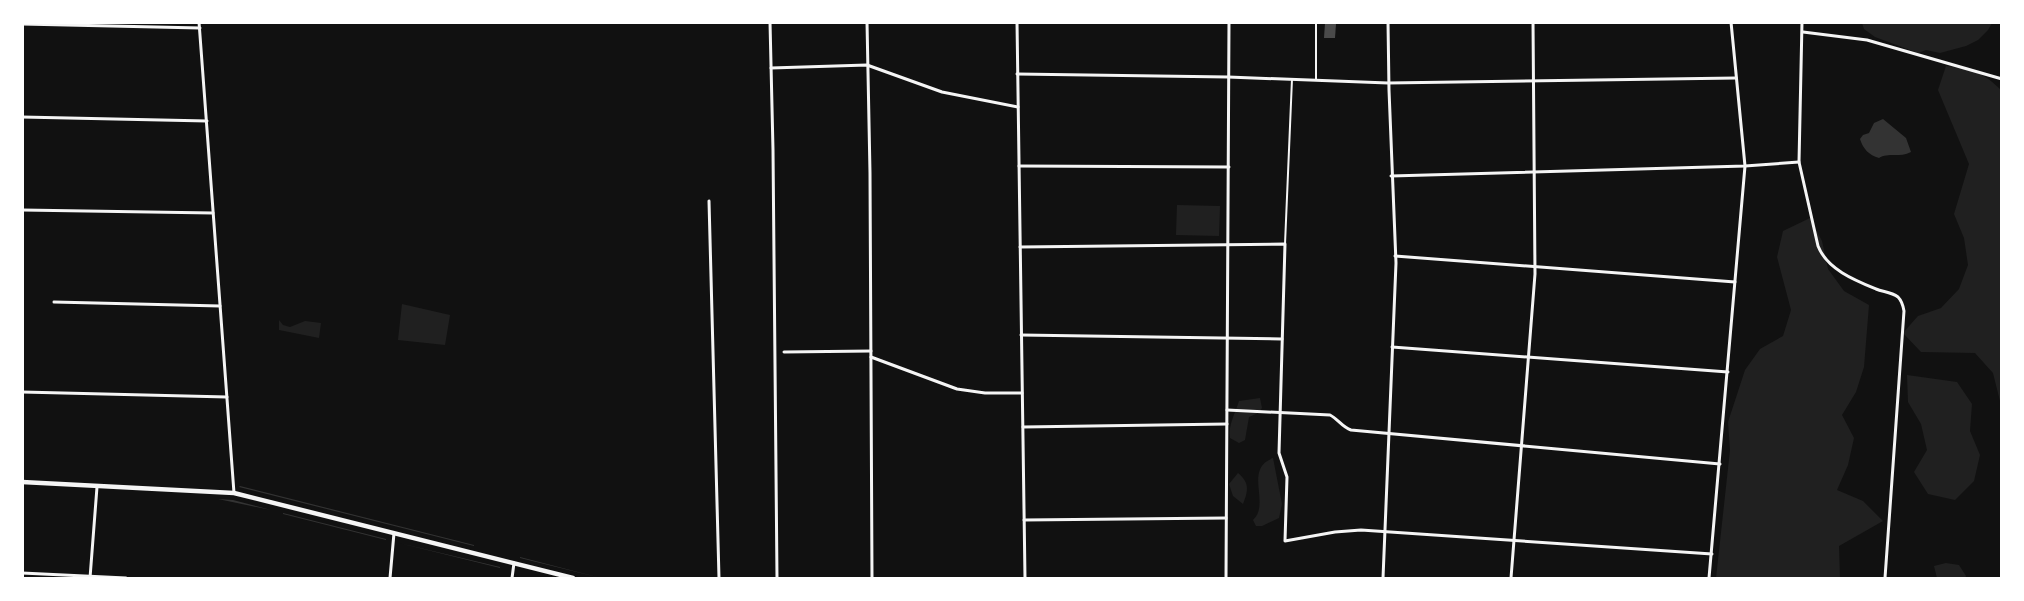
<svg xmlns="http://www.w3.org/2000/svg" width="2024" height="601" font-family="'Source Sans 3',sans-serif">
	<rect width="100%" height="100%" fill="#111"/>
	<!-- green -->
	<g fill="#202020">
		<path d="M1862,23V22L1992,23L1988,30L1978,40L1966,46L1940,53L1926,50L1918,53L1875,37L1864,29Z"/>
		<path d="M1946,66C1971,69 1983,72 2001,90V405L1993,373L1975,353L1921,352L1903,333L1918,316L1941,308L1959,289L1968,265L1964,238L1954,214L1969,164L1938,90Z"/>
		<path d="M1177,205L1220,206L1219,236L1176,235Z"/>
		<path d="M1810,218L1822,241L1828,269L1844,291L1869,305L1864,367L1856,392L1842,415L1854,438L1848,465L1837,490L1863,501L1883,521L1839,546L1840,578H1716L1730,450L1728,422L1745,370L1760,349L1783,336L1791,310L1777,257L1783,231Z"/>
		<path d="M402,304L450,315L445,345L398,340Z"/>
		<path d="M279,320L283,325L290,327L305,321L321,323L319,338L279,330Z"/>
		<path d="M1907,375L1957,382L1972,404L1970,431L1980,455L1974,481L1955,500L1928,494L1914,472L1927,450L1921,424L1908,402Z"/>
		<path d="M1260,398L1262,408L1258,413L1249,417L1245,440L1239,443L1230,438C1228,425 1235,414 1239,401Z"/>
		<path d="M1273,458L1282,504L1279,518L1262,526H1256L1253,520C1271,504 1243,469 1273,458Z"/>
		<path d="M1238,473C1250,483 1248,491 1243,504L1233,496L1229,484Z"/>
		<path d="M1946,563L1959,565L1966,576L1965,578H1937L1934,566Z"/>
	</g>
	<!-- water -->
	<g fill="#333">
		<path d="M1883,119L1906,138L1911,152C1900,158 1888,152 1879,158C1869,155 1863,149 1860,139L1863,135L1869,133L1874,123Z"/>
		<path d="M240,486L474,545V546L239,487Z"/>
		<path d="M104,495L218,499L233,500L271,510L218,499Z"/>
		<path d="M283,513L386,539V540L283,514Z"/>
		<path d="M399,543L500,567V568Z"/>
		<path d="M520,557L601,578L520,558Z"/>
	</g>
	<!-- building -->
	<path fill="#4a4a4a" d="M1325,23L1336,24L1335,38H1324Z"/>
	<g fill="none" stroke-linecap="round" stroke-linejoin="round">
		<!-- service -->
		<g stroke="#f5f5f5" stroke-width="2">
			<path d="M1316,22V80"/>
			<path d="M1285,244L1292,79"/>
		</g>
		<!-- minor -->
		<g stroke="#f5f5f5" stroke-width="3">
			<path d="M199,22L234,493"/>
			<path d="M770,22L773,150L777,578"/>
			<path d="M867,22L870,173L872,578"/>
			<path d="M1017,22L1025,578"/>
			<path d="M1802,22L1799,162L1818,246C1827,269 1854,280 1876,289C1883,292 1891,292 1898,297C1902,301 1903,305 1904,311L1885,578"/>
			<path d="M22,24L200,28"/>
			<path d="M1803,32L1867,40L2002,79"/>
			<path d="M771,68L867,65L942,92L1018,107"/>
			<path d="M1017,74L1228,77L1388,83L1736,78"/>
			<path d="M22,117L207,121"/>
			<path d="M1019,166L1229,167"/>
			<path d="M1391,176L1745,166L1799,162"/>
			<path d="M709,201L719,578"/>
			<path d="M22,210L213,213"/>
			<path d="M1020,247L1285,244L1279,453L1287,477L1285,541L1335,532L1361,530L1712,554"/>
			<path d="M1395,256L1735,282"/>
			<path d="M54,302L220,306"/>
			<path d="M1021,335L1282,339"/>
			<path d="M1392,347L1728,372"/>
			<path d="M784,352L871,351"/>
			<path d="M871,357L957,389L985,393H1022"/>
			<path d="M22,392L227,397"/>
			<path d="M1227,410L1330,415C1338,419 1342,427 1351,430L1720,464"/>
			<path d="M1023,427L1227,424"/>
			<path d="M1024,520L1226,518"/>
			<path d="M22,573L126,578"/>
			<path d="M90,578L97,487"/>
			<path d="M390,578L394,533"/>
			<path d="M512,578L514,563"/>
			<path d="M1226,578L1229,22"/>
			<path d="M1383,578L1396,263L1389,90L1388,22"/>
			<path d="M1511,578L1535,274L1533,22"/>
			<path d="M1709,578L1745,166L1731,22"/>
		</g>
		<!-- tertiary -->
		<path stroke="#f5f5f5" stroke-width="4.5" d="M22,482L234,493L573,578"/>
	</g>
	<!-- border -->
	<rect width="2024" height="601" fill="none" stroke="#ffffff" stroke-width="48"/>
</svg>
